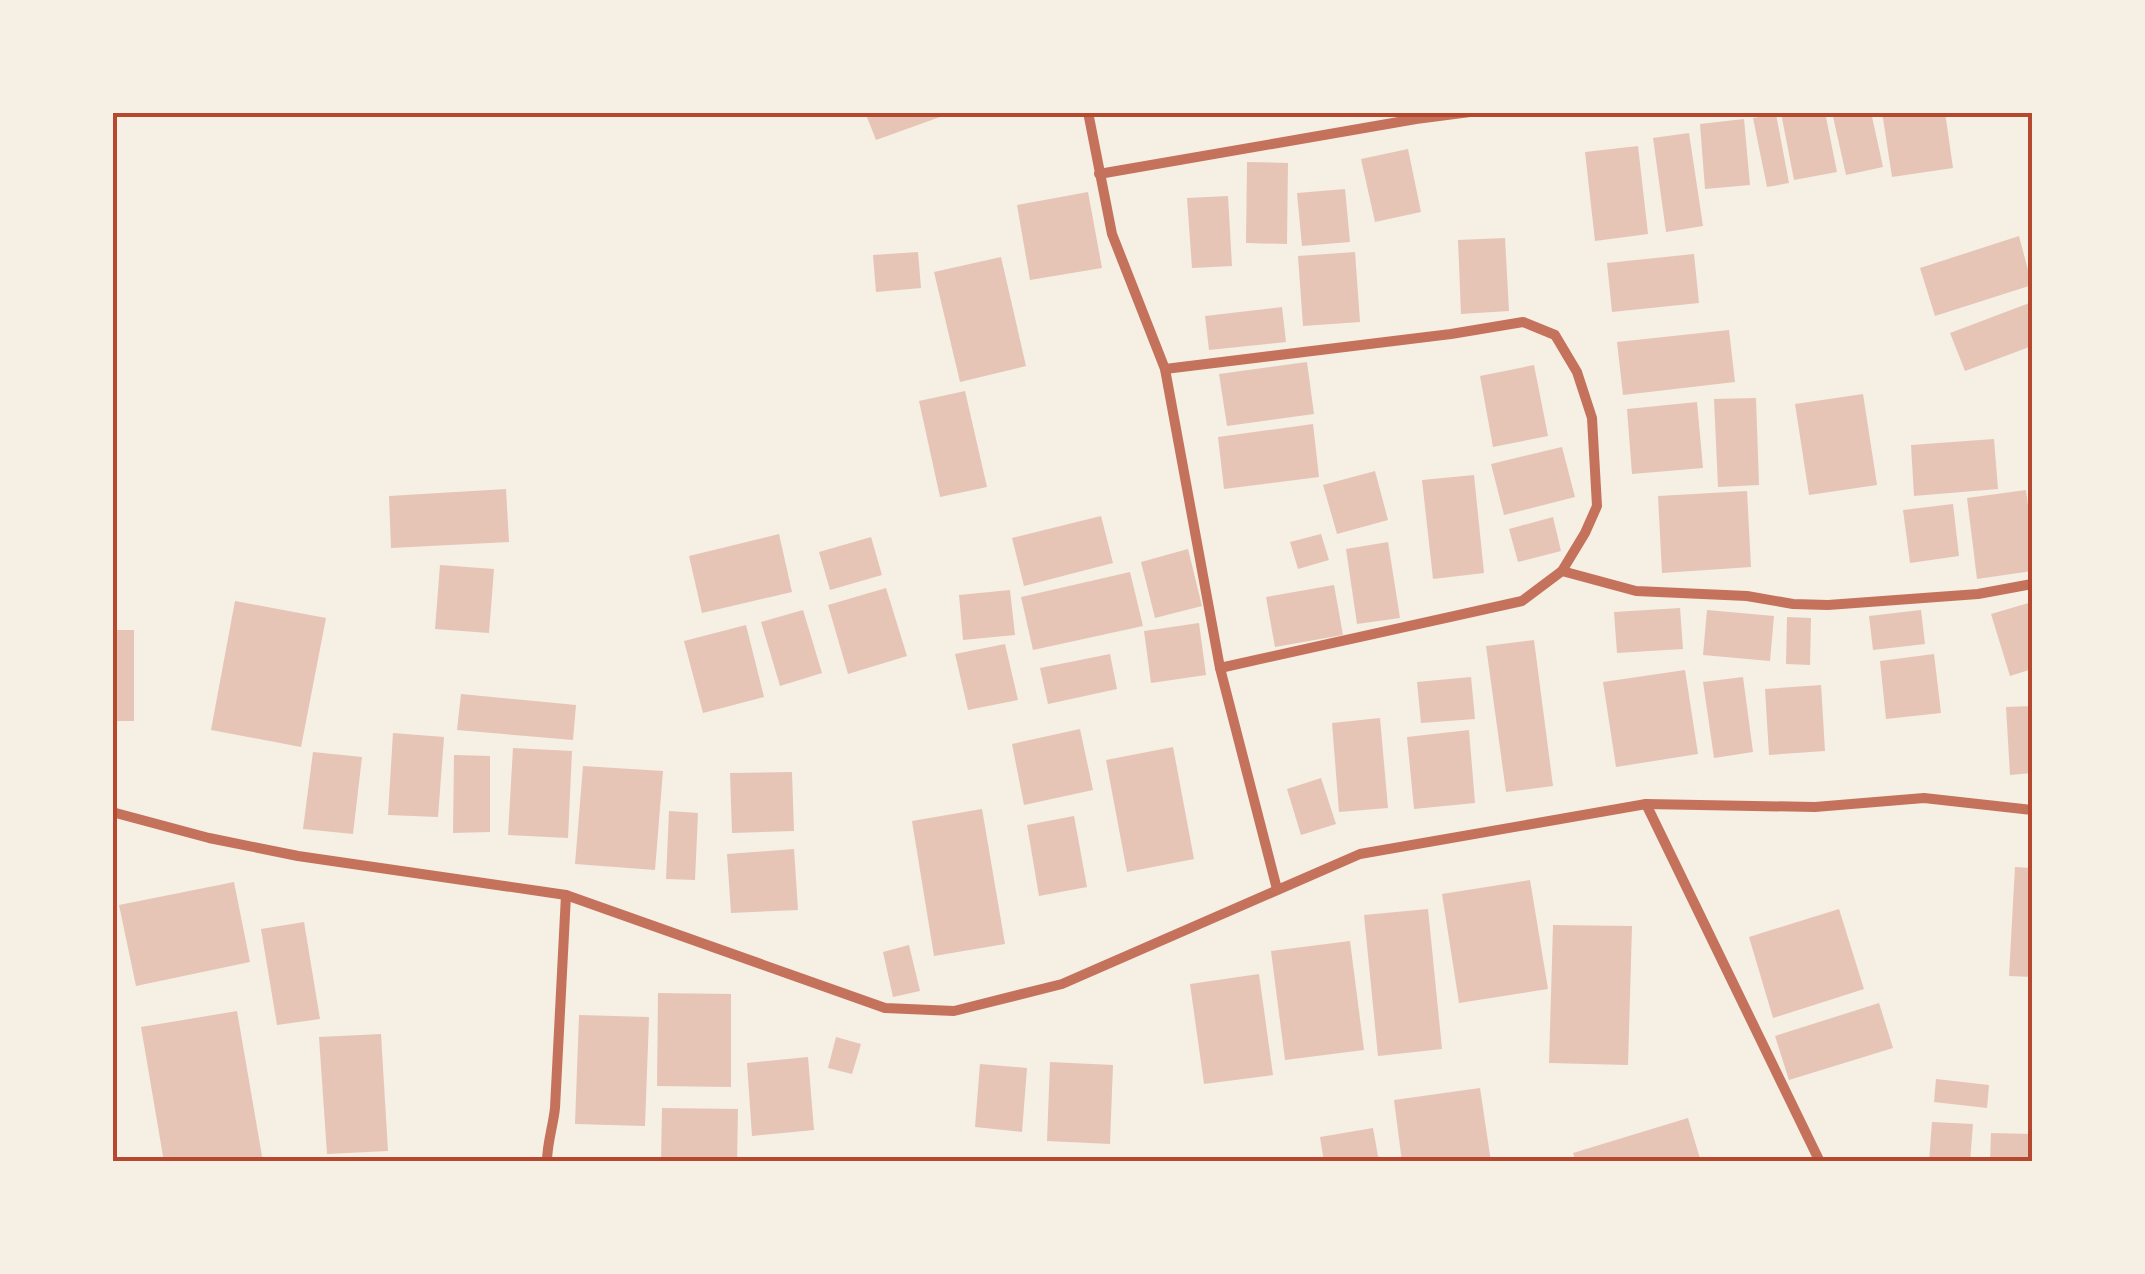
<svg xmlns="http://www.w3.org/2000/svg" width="2145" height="1274" font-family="Overpass,sans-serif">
	<rect width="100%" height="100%" fill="#f6efe4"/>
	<!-- building -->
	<g fill="#e6c5b7">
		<path d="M865,112H938L940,117L876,140Z"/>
		<path d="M1825,112L1837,172L1794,180L1781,113Z"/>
		<path d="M1832,112H1871L1883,167L1846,175Z"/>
		<path d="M1882,112H1945L1953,168L1892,177Z"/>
		<path d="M1776,114L1789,183L1767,187L1753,118Z"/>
		<path d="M1744,119L1750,185L1705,189L1700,124Z"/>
		<path d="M1689,133L1703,226L1666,232L1653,138Z"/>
		<path d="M1638,146L1648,234L1595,241L1585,152Z"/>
		<path d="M1408,149L1421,212L1375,222L1361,159Z"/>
		<path d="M1247,162L1288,163L1287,244L1246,243Z"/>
		<path d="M1345,189L1350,242L1302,246L1297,193Z"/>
		<path d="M1088,192L1102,268L1030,280L1017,205Z"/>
		<path d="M1228,196L1232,266L1192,268L1187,198Z"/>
		<path d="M2019,236L2032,285L1935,316L1920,268Z"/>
		<path d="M1505,238L1509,311L1461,314L1458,240Z"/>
		<path d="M918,252L921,288L876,292L873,255Z"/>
		<path d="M1355,252L1360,322L1303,326L1298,256Z"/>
		<path d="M1694,254L1699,303L1612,312L1607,263Z"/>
		<path d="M1001,257L1026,366L960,382L934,272Z"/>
		<path d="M2032,302V346L1965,371L1950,333Z"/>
		<path d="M1282,307L1286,342L1209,350L1205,316Z"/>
		<path d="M1729,330L1735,382L1623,395L1617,342Z"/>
		<path d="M1307,362L1314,414L1227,426L1219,374Z"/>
		<path d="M1534,365L1548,436L1493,447L1480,376Z"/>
		<path d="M965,391L987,487L940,497L919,401Z"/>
		<path d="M1863,394L1877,485L1809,495L1795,404Z"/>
		<path d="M1756,398L1759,485L1718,487L1714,399Z"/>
		<path d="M1697,402L1703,468L1632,474L1627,409Z"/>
		<path d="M1313,424L1319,477L1224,489L1218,437Z"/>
		<path d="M1994,439L1998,489L1914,496L1911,445Z"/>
		<path d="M1562,447L1575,497L1504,515L1491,464Z"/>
		<path d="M1375,471L1388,520L1337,534L1323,485Z"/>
		<path d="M1474,475L1484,573L1433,579L1422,480Z"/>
		<path d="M506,489L509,542L391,548L389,496Z"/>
		<path d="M2026,490L2032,536V571L1977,579L1967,498Z"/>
		<path d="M1747,491L1751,567L1662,573L1658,496Z"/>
		<path d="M1953,504L1959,556L1910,563L1903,510Z"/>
		<path d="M1101,516L1113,563L1024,586L1012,538Z"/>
		<path d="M1553,517L1561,551L1518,562L1509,529Z"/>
		<path d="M779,534L792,592L702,613L689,556Z"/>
		<path d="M1321,534L1329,560L1298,569L1290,542Z"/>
		<path d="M871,537L882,575L830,590L819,552Z"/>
		<path d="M1388,542L1400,618L1357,624L1346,549Z"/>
		<path d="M1188,549L1202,606L1155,618L1141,562Z"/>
		<path d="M440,565L494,569L489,633L435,629Z"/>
		<path d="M1130,572L1143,626L1033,650L1021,597Z"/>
		<path d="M1334,585L1343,635L1275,647L1266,597Z"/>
		<path d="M886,588L907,656L848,674L828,605Z"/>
		<path d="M1010,590L1015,635L963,640L959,595Z"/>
		<path d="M235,601L326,618L301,747L211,730Z"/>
		<path d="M2032,602V669L2010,676L1991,614Z"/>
		<path d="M1680,608L1683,649L1617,653L1614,612Z"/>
		<path d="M803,610L822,673L780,686L761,622Z"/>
		<path d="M1707,610L1774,616L1770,661L1703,655Z"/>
		<path d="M1921,610L1925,644L1873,650L1869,616Z"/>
		<path d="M1787,617L1811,618L1810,665L1786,664Z"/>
		<path d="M1199,623L1206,675L1151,683L1144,631Z"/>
		<path d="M746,625L764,697L703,713L684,641Z"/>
		<rect x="112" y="630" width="22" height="91"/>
		<path d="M1534,640L1553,786L1506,792L1486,646Z"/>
		<path d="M1005,644L1018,700L968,710L955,654Z"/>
		<path d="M1110,654L1117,689L1048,704L1040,668Z"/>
		<path d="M1934,654L1941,713L1886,719L1880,661Z"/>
		<path d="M1685,670L1698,754L1616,767L1603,682Z"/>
		<path d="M1471,677L1475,719L1421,723L1417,682Z"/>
		<path d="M1743,677L1753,752L1714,758L1703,682Z"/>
		<path d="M1821,685L1825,751L1769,755L1765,689Z"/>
		<path d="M461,694L576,705L573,740L457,730Z"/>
		<path d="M2032,706V773L2010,775L2006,707Z"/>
		<path d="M1380,718L1388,808L1339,812L1332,723Z"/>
		<path d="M1080,729L1093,790L1024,805L1012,744Z"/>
		<path d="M1469,730L1475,803L1414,809L1407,737Z"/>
		<path d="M393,733L444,737L438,817L388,815Z"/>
		<path d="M1173,747L1194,859L1127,872L1106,760Z"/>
		<path d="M513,748L572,751L568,838L508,835Z"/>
		<path d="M313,752L362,757L353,834L303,829Z"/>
		<path d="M454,755L490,756V832L453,833Z"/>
		<path d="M583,766L663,771L655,870L575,864Z"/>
		<path d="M792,772L794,831L732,833L730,773Z"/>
		<path d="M1321,778L1336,824L1301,835L1287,789Z"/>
		<path d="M982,809L1005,944L934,956L912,821Z"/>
		<path d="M669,811L698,813L695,880L666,879Z"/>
		<path d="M1074,816L1087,887L1039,896L1027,825Z"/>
		<path d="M794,849L798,910L731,913L727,854Z"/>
		<path d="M2015,867L2032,868V977L2009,976Z"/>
		<path d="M1530,880L1548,989L1459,1003L1442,894Z"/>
		<path d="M234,882L250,962L136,986L119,905Z"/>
		<path d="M1428,909L1442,1049L1378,1056L1364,915Z"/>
		<path d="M1839,909L1864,989L1773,1018L1749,937Z"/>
		<path d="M304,922L320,1019L277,1025L261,929Z"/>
		<path d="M1553,925L1632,926L1628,1065L1549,1063Z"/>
		<path d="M1350,941L1364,1050L1285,1060L1271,951Z"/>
		<path d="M909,945L920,991L893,997L883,952Z"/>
		<path d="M1259,974L1273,1075L1204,1084L1190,984Z"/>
		<path d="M658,993L731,994V1087L657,1086Z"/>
		<path d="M1879,1003L1893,1048L1789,1080L1775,1036Z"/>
		<path d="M237,1011L263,1162H164L141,1027Z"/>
		<path d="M579,1015L649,1017L645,1126L575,1124Z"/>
		<path d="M381,1034L388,1151L327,1154L319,1037Z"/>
		<path d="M836,1037L861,1044L852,1074L828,1068Z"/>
		<path d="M808,1057L814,1130L752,1136L747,1063Z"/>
		<path d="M1050,1062L1113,1065L1110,1144L1047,1141Z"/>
		<path d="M980,1064L1027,1068L1022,1132L975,1127Z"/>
		<path d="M1936,1079L1989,1085L1987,1108L1934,1102Z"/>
		<path d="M1480,1088L1491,1162H1402L1394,1100Z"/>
		<path d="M662,1108L738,1109L737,1162H661Z"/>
		<path d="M1688,1118L1701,1162H1576L1573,1153Z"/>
		<path d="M1932,1122L1973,1124L1970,1162H1929Z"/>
		<path d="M1373,1128L1379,1162H1324L1320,1137Z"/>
		<path d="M1991,1133L2032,1134V1162H1990Z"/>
	</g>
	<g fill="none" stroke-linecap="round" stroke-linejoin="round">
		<!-- minor -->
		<g stroke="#c5725c" stroke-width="10">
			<path d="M1088,112L1112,234L1165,369L1220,668L1277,889"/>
			<path d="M1099,174L1416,119L1470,112"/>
			<path d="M1165,369L1451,334L1523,322L1555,335L1577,372L1592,418L1597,506L1585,533L1562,571L1522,601L1220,668"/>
			<path d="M1562,571L1636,591L1747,596L1793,604L1828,605L1978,594L2032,584"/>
			<path d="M1646,804L1815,807L1924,798L2032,810"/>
			<path d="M112,812L209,838L298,856L566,895L885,1008L954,1011L1062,984L1360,854L1646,804L1820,1162"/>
			<path d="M547,1162C547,1143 553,1127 555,1108L566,895"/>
		</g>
	</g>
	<!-- border -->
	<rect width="2145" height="1274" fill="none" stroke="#f6efe4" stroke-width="230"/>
	<rect x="115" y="115" width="1915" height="1044" fill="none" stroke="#b5482f" stroke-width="4"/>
</svg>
